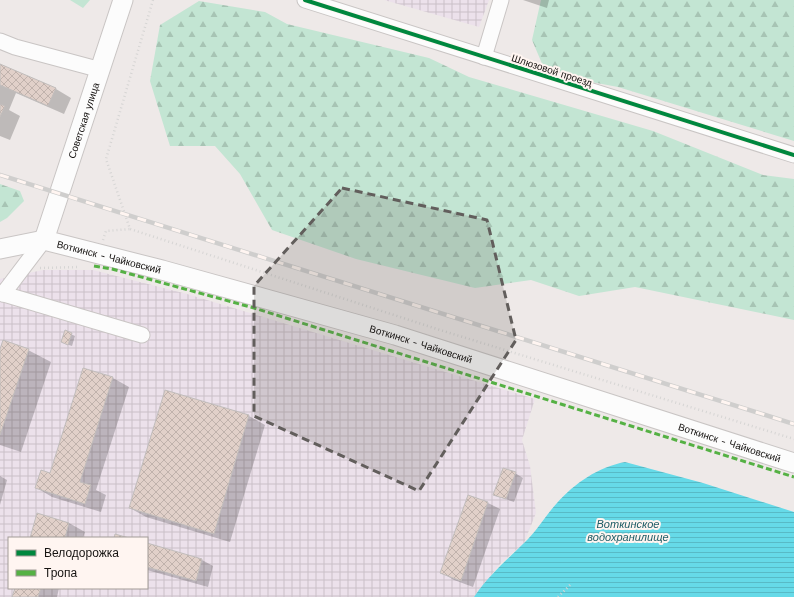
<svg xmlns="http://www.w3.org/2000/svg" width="794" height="597" font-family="'Work Sans',sans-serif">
	<defs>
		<pattern id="industrial-grid" width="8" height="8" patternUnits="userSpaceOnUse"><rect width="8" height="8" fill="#ece1eb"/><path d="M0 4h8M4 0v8" fill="none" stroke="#cac0c8"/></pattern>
		<pattern id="forest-firs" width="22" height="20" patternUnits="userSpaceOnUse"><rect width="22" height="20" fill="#c3e5d3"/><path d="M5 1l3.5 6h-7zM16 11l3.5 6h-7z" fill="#a7c4b4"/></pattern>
		<pattern id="water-rules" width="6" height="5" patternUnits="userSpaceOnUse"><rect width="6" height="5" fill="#66dae8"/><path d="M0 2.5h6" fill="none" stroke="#58bac6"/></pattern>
		<pattern id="building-cross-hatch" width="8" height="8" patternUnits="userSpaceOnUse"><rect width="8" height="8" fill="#e1d0c9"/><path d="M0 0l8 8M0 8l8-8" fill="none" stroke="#c0b2ac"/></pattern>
	</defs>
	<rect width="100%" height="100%" fill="#eee9e8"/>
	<!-- industrial -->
	<g fill="url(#industrial-grid)" fill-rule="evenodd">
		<path d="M384,0H489L479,27Z"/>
		<path d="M43,270H93L187,294L535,399L522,440L530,466L536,513L524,543L500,564L474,597H0V279ZM9,538H147V588H9Z"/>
	</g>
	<!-- forest -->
	<g fill="url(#forest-firs)">
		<path d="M70,0H90L83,8Z"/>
		<path d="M541,0H794V141L618,87L586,81L543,66L532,40Z"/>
		<path d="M199,1L265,12L287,24L429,58L469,77L653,131L763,175L794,179V320L635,287L579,296L531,280L475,288L356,259L272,230L240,174L215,146H170L150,81L160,25Z"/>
		<path d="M0,184L20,191L24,201L7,218L0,222Z"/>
	</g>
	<!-- water -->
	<path fill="url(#water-rules)" d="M625,462L703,483L794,512V597H474C490,574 505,562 524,543C537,531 545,516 557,503C575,483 598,467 625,462Z"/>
	<!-- shadow -->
	<g fill="#0003">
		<path d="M523,0H549L547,8Z"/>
		<path d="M0,65L56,89L71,98L64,114L16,93L9,110L20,116L10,140L0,136Z"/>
		<path d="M66,332L75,336L72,346L66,344Z"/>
		<path d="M28,350L51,362L21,452L0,445V352Z"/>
		<path d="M84,369L113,378L129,387L96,490L106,495L101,512L52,497L37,488L51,474Z"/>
		<path d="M166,391L249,416L265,425L230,542L146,517L130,508Z"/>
		<path d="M515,473L523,478L514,502L494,495Z"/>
		<path d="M0,476L7,480L0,505Z"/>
		<path d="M468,496L488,503L500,509L473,587L454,580L442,573Z"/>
		<path d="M38,514L69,523L85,532L83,538H31Z"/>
		<path d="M147,544L202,560L213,566L208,587L147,570Z"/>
		<path d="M16,588H59L57,597H13Z"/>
	</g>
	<!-- building -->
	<g fill="url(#building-cross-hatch)" stroke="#c1bdbc">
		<path d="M0,64L56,88L48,106L0,85Z"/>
		<path d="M0,104L5,106L0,117Z"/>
		<path d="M65,330L72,333L68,345L61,342Z"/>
		<path d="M3,340L29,349L0,435V349Z"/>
		<path d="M83,368L113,377L80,482L91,485L85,504L35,488L41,470L50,473Z"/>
		<path d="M165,390L249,415L214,534L129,508Z"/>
		<path d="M503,468L516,472L506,499L493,495Z"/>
		<path d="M468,495L488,502L461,581L440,573Z"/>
		<path d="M37,513L69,523L65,538H30Z"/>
		<path d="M115,534L129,538H114Z"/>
		<path d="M147,543L202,559L196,581L147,567Z"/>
		<path d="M15,588H41L38,597H12Z"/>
	</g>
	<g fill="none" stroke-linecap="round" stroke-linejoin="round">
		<defs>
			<g id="minor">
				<path d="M305,0L794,155"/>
				<path d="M0,41L15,47L101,70"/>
				<path d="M484,57L501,0"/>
				<path d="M0,293L142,335"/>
				<path d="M3,294L44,240"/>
			</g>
			<g id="major">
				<path id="s1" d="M44,240L123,0"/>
				<path id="s2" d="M0,249L44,240L162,270L395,335L794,463"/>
			</g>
		</defs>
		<!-- minor casing -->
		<use href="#minor" stroke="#c9c5c4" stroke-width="17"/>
		<!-- major casing -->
		<use href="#major" stroke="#c9c5c4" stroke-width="21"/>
		<!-- path -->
		<g stroke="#d6d5d4" stroke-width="2.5" stroke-dasharray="1 3" stroke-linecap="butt">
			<path d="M153,0L106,159L130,229L440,330L794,439"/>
			<path d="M103,240L106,231L130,229"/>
			<path d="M40,268L79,267"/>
			<path d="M558,597L571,584"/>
		</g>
		<!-- minor -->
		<use href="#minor" stroke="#fcfcfc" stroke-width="15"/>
		<!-- major -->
		<use href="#major" stroke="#fcfcfc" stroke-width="19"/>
		<defs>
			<path id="rail" d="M0,175L794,424"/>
		</defs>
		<!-- rail casing -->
		<use href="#rail" stroke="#cfcecd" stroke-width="4.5"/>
		<!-- rail -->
		<use href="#rail" stroke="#fff5f1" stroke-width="3" stroke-dasharray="9" stroke-linecap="butt"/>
		<!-- quiet -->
		<path stroke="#55b144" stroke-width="3" stroke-dasharray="6 3" stroke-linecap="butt" d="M94,266L112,269L254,308L794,477"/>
		<defs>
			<path id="cycleway" d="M305,0L794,155"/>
		</defs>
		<!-- cycleway casing -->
		<use href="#cycleway" stroke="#fff5f1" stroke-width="6"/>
		<!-- cycleway -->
		<use href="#cycleway" stroke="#00873e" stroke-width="4"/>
	</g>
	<!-- marked area -->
	<path fill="#625e5c" fill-opacity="0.2" stroke="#625e5c" stroke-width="3" stroke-dasharray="8 5" stroke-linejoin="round" d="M342,188L487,220L516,340L419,491L254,416V286Z"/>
	<g text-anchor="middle" stroke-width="4" stroke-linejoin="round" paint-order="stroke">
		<!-- street labels -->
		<g font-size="10" fill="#161311" stroke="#fff5f1">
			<text transform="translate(552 70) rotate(18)" y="4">Шлюзовой проезд</text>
			<text dy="4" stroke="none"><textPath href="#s1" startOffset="126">Советская улица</textPath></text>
			<text dy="4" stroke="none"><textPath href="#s2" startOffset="112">Воткинск - Чайковский</textPath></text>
			<text dy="4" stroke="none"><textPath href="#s2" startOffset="436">Воткинск - Чайковский</textPath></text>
			<text dy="4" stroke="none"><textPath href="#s2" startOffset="760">Воткинск - Чайковский</textPath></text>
		</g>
		<!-- water labels -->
		<g font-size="11" font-style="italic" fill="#205e67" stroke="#fff5f1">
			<text x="628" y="528">Воткинское<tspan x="628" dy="13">водохранилище</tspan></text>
		</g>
	</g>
	<!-- legend -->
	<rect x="8" y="537" width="140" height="52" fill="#fff5f1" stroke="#a29b97"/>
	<rect x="16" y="550" width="20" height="6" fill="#00873e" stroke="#a29b97"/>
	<text x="44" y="557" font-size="12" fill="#161311">Велодорожка</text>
	<rect x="16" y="570" width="20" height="6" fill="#55b144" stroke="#a29b97"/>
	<text x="44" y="577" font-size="12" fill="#161311">Тропа</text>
</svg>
